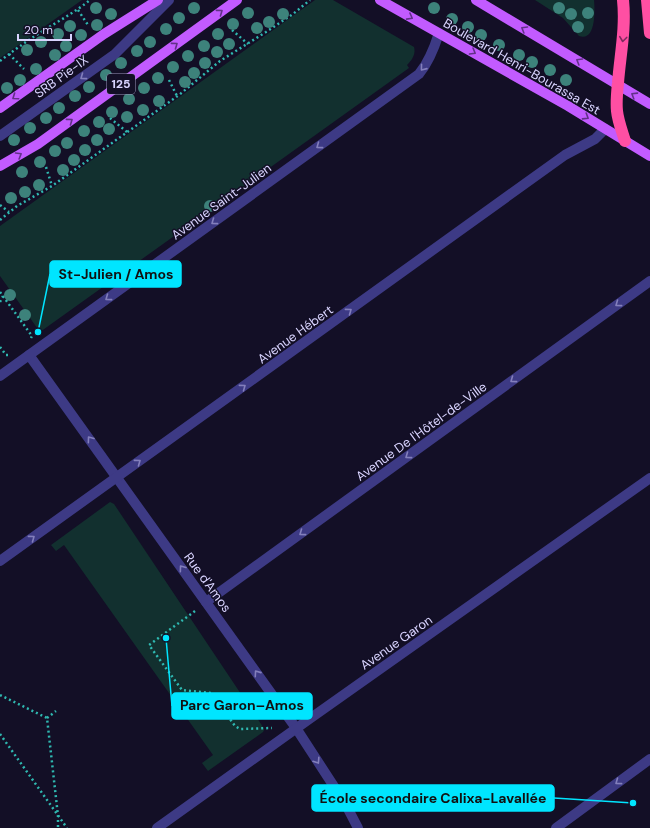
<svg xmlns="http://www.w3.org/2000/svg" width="650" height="828" font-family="'DM Sans',sans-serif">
	<rect width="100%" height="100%" fill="#130f26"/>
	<!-- green -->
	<g fill="#12302f">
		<path d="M0,0H82L0,58Z"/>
		<path d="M315,0H333L414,47C416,54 412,60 407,65L409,68L40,332L0,276V226Z"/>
		<path d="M535,0H594C595,11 596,42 579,36L563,18Z"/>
		<path d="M110,502L114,504L263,727L264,730L263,732L208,771L202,763L213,755L64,545L56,551L51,545Z"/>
	</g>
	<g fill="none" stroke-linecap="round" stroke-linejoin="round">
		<!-- path -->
		<g stroke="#2fb8b0" stroke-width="2.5" stroke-dasharray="2 3" stroke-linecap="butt">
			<path d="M78,10L88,25"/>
			<path d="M232,30L248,44"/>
			<path d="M9,54L24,69"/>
			<path d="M0,61C12,52 25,42 38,34C55,23 74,13 90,0"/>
			<path d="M169,80L177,96"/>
			<path d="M110,118L127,132"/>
			<path d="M46,167L52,186"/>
			<path d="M0,205L9,212"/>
			<path d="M0,220L17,206L52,186L179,95L220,61L266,32L293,14L310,0"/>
			<path d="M0,292L32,336L31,338"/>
			<path d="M0,302L3,296"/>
			<path d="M0,347L6,355H8"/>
			<path d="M195,611L149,645L182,690L211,693L235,726L240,729L272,728"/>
			<path d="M0,695L47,718L58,816V828"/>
			<path d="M47,718L56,711"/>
			<path d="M0,734L67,828"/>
		</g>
		<!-- lane -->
		<path stroke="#3d3a85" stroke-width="10" d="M0,136L115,54L169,0"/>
		<!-- street -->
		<g stroke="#3d3a85" stroke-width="10">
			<path d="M29,355L296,728L346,805L358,828"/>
			<path d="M0,376L419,74C429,62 434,49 439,33"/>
			<path d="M0,561L565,155L595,139L605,129"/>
			<path d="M206,602L650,281"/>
			<path d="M157,828L308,720L650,478"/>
			<path d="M556,828L650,759"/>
		</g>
		<!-- primary -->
		<g stroke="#c25bff" stroke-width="10">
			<path d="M380,0L568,106L650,156"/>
			<path d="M476,0L650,104"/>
			<path d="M0,108L104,34L158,0"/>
			<path d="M0,166L38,144L237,0"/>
		</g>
		<!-- highway -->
		<g stroke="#ff4fa3" stroke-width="12">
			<path d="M623,0C626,28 620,56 618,83C617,93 616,102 617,111C618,121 622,131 625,141"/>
			<path d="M647,0L650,33"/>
		</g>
	</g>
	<!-- trees -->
	<g fill="#3d827b">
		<circle cx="96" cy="8" r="6"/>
		<circle cx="194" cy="8" r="6"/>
		<circle cx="434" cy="8" r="6"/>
		<circle cx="559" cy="8" r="6"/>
		<circle cx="248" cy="13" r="6"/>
		<circle cx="588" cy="13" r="6"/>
		<circle cx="111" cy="14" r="6"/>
		<circle cx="283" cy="14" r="6"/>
		<circle cx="571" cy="14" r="6"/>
		<circle cx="179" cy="18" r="6"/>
		<circle cx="452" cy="19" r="6"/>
		<circle cx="269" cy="22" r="6"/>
		<circle cx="233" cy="24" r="6"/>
		<circle cx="97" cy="25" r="6"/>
		<circle cx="70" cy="26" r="6"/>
		<circle cx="468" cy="27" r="6"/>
		<circle cx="578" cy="27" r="6"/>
		<circle cx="257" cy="28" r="6"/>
		<circle cx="166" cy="29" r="6"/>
		<circle cx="58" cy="34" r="6"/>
		<circle cx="218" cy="34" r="6"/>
		<circle cx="81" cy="35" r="6"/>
		<circle cx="481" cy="35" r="6"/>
		<circle cx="41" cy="42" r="6"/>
		<circle cx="150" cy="42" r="6"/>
		<circle cx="229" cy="44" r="6"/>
		<circle cx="499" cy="45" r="6"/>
		<circle cx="66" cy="46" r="6"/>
		<circle cx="204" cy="46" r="6"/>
		<circle cx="27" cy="50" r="6"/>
		<circle cx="137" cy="51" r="6"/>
		<circle cx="217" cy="52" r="6"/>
		<circle cx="55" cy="55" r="6"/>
		<circle cx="519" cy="55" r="6"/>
		<circle cx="188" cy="56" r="6"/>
		<circle cx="532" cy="62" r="6"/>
		<circle cx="121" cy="63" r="6"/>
		<circle cx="205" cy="63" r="6"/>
		<circle cx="173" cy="67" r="6"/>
		<circle cx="36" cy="69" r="6"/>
		<circle cx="550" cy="70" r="6"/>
		<circle cx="194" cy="73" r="6"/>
		<circle cx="106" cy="75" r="6"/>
		<circle cx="158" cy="78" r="6"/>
		<circle cx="20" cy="80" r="6"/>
		<circle cx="566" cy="80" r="6"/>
		<circle cx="185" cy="82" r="6"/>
		<circle cx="89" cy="87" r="6"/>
		<circle cx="7" cy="88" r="6"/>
		<circle cx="144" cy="88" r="6"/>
		<circle cx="75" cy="96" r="6"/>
		<circle cx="129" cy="99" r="6"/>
		<circle cx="159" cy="101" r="6"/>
		<circle cx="59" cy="108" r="6"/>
		<circle cx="143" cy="110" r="6"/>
		<circle cx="112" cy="112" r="6"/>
		<circle cx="127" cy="117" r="6"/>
		<circle cx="46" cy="118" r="6"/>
		<circle cx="99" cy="122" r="6"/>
		<circle cx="30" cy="128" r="6"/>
		<circle cx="109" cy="129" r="6"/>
		<circle cx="84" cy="131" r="6"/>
		<circle cx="14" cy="140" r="6"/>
		<circle cx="97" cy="140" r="6"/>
		<circle cx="67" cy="143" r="6"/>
		<circle cx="85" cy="150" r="6"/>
		<circle cx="55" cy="151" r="6"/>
		<circle cx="74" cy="160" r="6"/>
		<circle cx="40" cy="162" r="6"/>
		<circle cx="63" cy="170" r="6"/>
		<circle cx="22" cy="172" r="6"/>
		<circle cx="39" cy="185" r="6"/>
		<circle cx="25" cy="192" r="6"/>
		<circle cx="11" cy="198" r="6"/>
		<circle cx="210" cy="206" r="6"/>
		<circle cx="10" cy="295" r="6"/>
		<circle cx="25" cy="315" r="6"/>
	</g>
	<!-- one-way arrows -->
	<defs><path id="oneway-chevron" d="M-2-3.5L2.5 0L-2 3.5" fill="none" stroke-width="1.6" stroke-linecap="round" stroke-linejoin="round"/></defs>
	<g stroke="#623188">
		<use href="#oneway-chevron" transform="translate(220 12) rotate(-36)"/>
		<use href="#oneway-chevron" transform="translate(410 17) rotate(29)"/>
		<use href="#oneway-chevron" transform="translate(524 29) rotate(-149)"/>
		<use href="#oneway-chevron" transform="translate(175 45) rotate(-36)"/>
		<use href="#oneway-chevron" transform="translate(473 52) rotate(30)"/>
		<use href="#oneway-chevron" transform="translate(579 61) rotate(-149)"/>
		<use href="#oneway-chevron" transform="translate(634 95) rotate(-148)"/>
		<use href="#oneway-chevron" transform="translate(15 97) rotate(145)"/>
		<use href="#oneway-chevron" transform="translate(586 117) rotate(32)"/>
		<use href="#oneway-chevron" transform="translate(70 121) rotate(-36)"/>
		<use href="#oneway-chevron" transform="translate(19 155) rotate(-31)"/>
	</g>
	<use stroke="#7d2c5e" href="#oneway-chevron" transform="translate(623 39) rotate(97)"/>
	<g stroke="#837fbc">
		<use href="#oneway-chevron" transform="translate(423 68) rotate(129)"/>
		<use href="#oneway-chevron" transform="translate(83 77) rotate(144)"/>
		<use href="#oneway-chevron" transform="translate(319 146) rotate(144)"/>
		<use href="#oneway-chevron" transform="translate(214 222) rotate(144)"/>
		<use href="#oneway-chevron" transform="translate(108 298) rotate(144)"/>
		<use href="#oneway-chevron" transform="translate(618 304) rotate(144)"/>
		<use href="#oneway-chevron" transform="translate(349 311) rotate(-36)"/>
		<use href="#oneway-chevron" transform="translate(513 380) rotate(144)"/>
		<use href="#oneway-chevron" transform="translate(243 387) rotate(-36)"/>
		<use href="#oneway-chevron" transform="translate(90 439) rotate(-126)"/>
		<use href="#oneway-chevron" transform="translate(408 456) rotate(144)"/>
		<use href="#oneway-chevron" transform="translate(138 462) rotate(-36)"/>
		<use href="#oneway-chevron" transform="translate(302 533) rotate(144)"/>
		<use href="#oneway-chevron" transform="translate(32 538) rotate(-36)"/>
		<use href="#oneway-chevron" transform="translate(182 568) rotate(-126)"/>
		<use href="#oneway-chevron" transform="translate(257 673) rotate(-125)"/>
		<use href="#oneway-chevron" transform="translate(317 761) rotate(57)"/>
		<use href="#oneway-chevron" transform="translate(618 782) rotate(144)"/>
	</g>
	<g text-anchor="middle" stroke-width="3" stroke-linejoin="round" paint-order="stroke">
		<!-- shield labels -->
		<rect fill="#130f26" stroke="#9e99be" stroke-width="1" x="107" y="74" width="28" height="20" rx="3"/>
		<g font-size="12" font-weight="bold" fill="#d9d4ff">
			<text x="121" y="88">125</text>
		</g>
		<!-- street labels -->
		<g font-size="13" fill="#d9d4ff" stroke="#130f26">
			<text transform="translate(522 66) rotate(30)" y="5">Boulevard Henri-Bourassa Est</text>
			<text transform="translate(61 76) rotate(-36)" y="5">SRB Pie-IX</text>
			<text transform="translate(221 201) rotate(-36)" y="5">Avenue Saint-Julien</text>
			<text transform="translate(295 334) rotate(-36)" y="5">Avenue Hébert</text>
			<text transform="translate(421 431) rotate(-36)" y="5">Avenue De l'Hôtel-de-Ville</text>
			<text transform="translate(208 582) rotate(54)" y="5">Rue d'Amos</text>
			<text transform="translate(396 642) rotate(-35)" y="5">Avenue Garon</text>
		</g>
	</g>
	<!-- callouts -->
	<path fill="none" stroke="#00e5ff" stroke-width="1.5" d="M38 332L50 274M166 638L172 706M633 803L554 798"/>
	<g fill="#00e5ff" stroke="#130f26" stroke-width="1.5">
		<circle cx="38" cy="332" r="4"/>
		<circle cx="166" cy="638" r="4"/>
		<circle cx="633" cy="803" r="4"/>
	</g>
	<g fill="#00e5ff" stroke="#00e5ff" stroke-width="1.5">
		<rect x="50" y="261" width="131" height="26" rx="4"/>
		<rect x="172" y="693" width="140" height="26" rx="4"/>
		<rect x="312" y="785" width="242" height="26" rx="4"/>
	</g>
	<g font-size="14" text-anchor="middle" font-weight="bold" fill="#111">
		<text x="116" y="279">St-Julien / Amos</text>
		<text x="242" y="710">Parc Garon–Amos</text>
		<text x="433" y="803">École secondaire Calixa-Lavallée</text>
	</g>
	<!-- scale -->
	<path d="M18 34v6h53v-6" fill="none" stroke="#d9d4ff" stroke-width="2"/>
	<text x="24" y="34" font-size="12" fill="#d9d4ff" stroke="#130f26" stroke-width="3" paint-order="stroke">20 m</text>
</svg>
